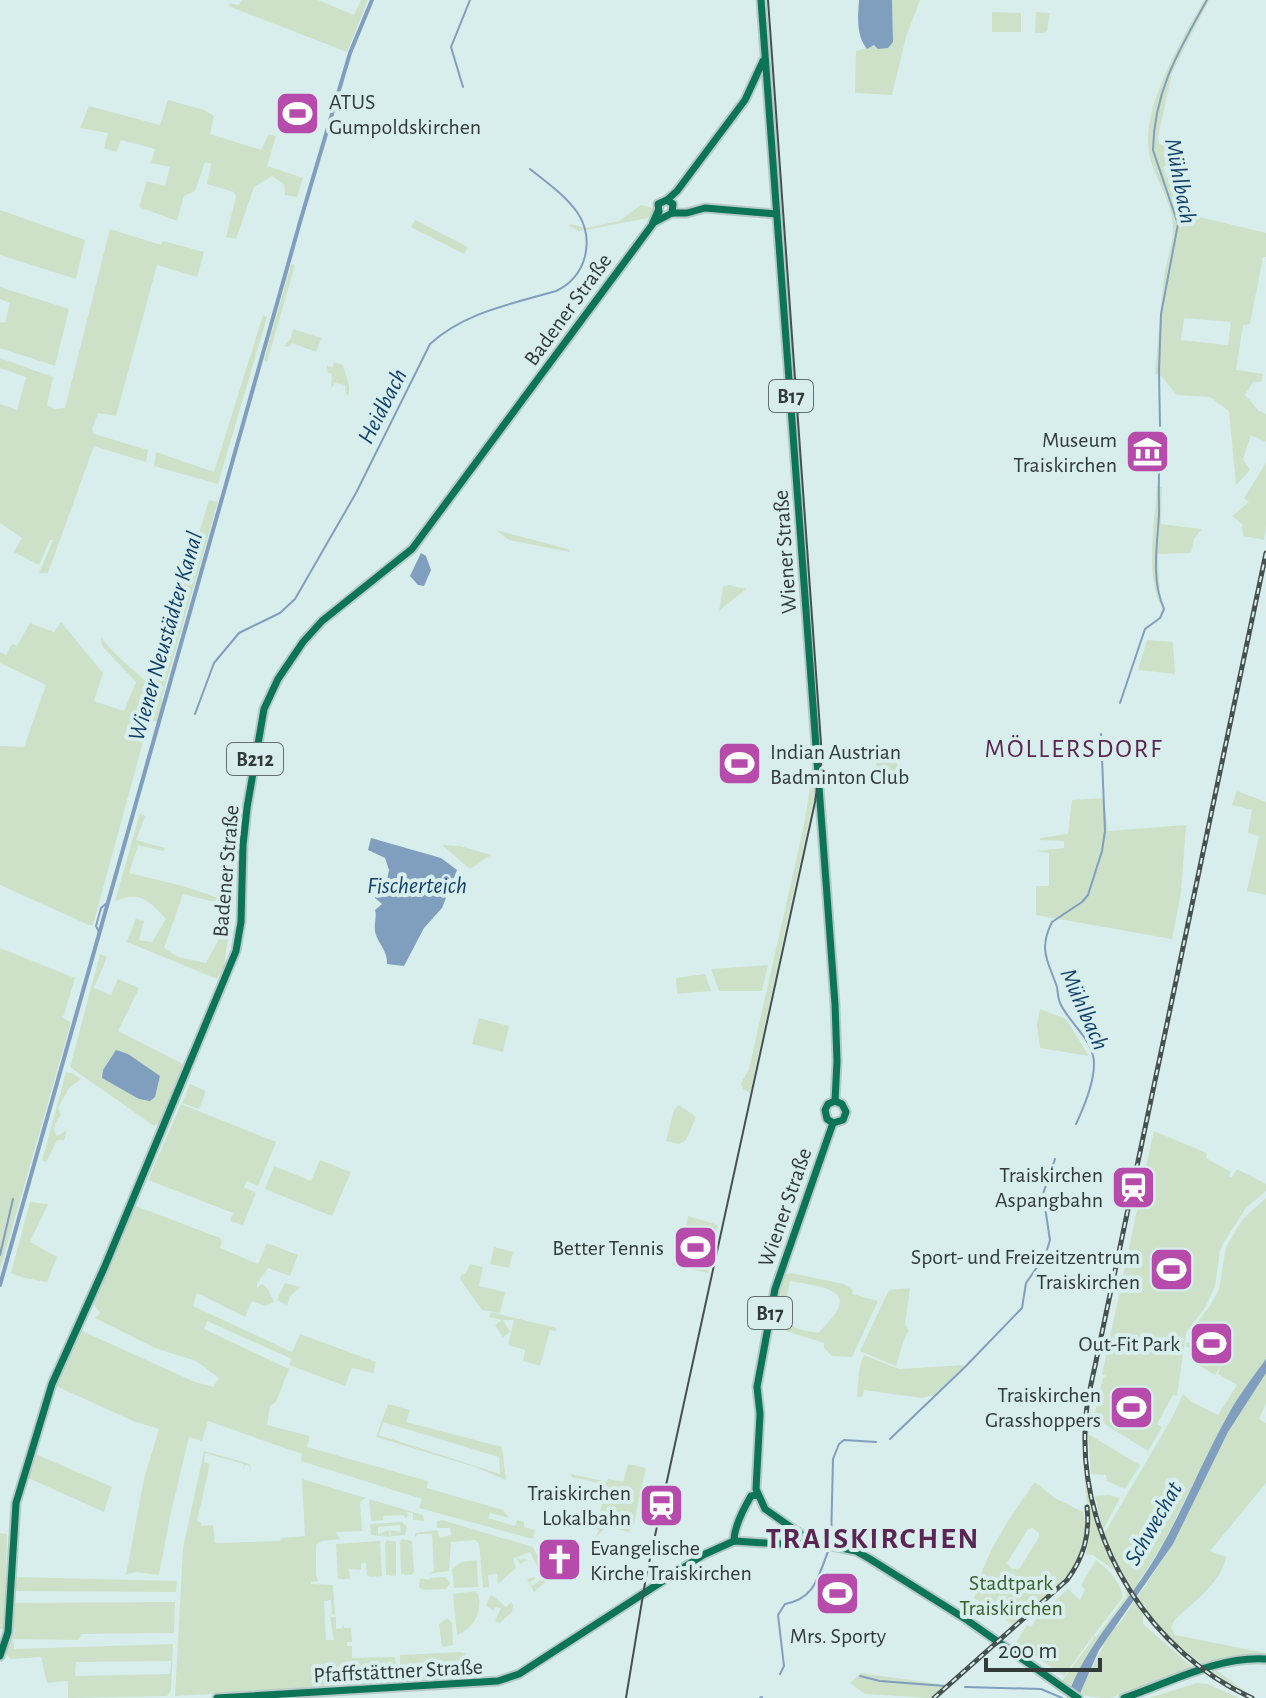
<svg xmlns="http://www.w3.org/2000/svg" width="1266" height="1698" font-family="'Alegreya Sans',sans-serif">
	<rect width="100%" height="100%" fill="#d8eeed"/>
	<!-- green -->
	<g fill="#cde1c8" fill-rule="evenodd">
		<path d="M243,0H318L354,15L361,0H368L347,52L228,6L230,3L238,5Z"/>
		<path d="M892,0H920L906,37L892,95L855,93L856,51L893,41Z"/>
		<path d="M1204,0H1209L1172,73L1158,137L1159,144L1173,146L1168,165L1163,167L1173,191L1187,214L1266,233V257H1263L1250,324L1243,325L1236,370L1263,374L1261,382H1253L1245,395L1259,411L1266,414V442L1251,435L1243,459L1250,470L1236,485L1229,411L1210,397L1177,395L1160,375L1155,374C1158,342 1160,309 1164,277C1166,261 1173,245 1173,229C1173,201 1154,179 1149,153C1141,107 1182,39 1204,0ZM1184,318L1231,322L1228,345L1181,340Z"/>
		<path d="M992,12L1021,13V32H992Z"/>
		<path d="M1036,12L1050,13L1047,30L1044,33H1035Z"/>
		<path d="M299,95L318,105L305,135L278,122L288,103L293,106Z"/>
		<path d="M168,100L204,110L214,116L210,134L261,150L269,134L276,136L267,166L303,178L297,197L285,195L284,184L272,176L254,187L236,239L226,237L236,197L234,192L207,184L211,164L205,162L195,191L184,196L177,221L139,207L147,181L165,186L170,167L151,163L155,149L121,140L116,152L104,148L108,133L80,128L89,106L160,125Z"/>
		<path d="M641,205L654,208L653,217L586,230L579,231L569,226L571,224L586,228L619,221Z"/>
		<path d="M0,210L85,240L76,279L0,255Z"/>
		<path d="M415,220L468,247L464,254L411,227Z"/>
		<path d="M110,229L161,245L163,241L204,252L197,277L157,265L116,416L98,413L92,429L94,434L148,450L146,462L94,446L48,573H39L53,540H50L39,565L14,552L22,538L0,523V404L17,410L26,377L0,368V358L53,377L47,405L55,409L65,408Z"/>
		<path d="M291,264L295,265L267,362L264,360Z"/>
		<path d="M0,287L69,309L55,366L0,348V322L5,323L10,303L0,299Z"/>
		<path d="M263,315L267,317L218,484L154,466L156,452L214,472Z"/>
		<path d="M293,329L321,338L316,352L292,343L289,347L284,346L291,338Z"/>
		<path d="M334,362L343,365L349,385V396L346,394L345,385L335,383L331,389L332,374L328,373L327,366L333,367Z"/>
		<path d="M1266,463V526L1264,540L1243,536L1242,524L1232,516L1249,502L1244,498Z"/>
		<path d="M1157,487H1162L1161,524L1202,529L1194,539L1191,553L1158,554L1160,605C1145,570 1155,524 1157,487Z"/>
		<path d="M209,500L218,502L162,697L163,706L158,722L149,720L93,925H89L0,885V746L24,747L46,685L0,663V652L6,655L12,644L17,646L30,623L54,632L61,622L103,673L94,701L124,711L136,682L102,646L101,637C110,651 136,673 150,684L171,626Z"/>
		<path d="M496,530L568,549L569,552L509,540Z"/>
		<path d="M729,585L746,589L719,611L723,587Z"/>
		<path d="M1147,640L1173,642L1175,674L1138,670Z"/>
		<path d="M729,753L748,754L749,775L729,774Z"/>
		<path d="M897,759L898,774L877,776L876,761Z"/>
		<path d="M805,781H812L814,798L750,1093L743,1089L741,1083L749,1069L804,825L810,787Z"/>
		<path d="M1237,791L1266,802V895L1247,891L1259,836L1248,833L1252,810L1232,805Z"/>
		<path d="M1104,798L1108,831L1186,825L1181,893L1172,939L1036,915V886H1049V853L1036,851L1064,848V841L1040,840V838L1068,834L1072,800Z"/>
		<path d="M140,813L145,816L136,840L165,848L163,851L138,845L129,873L183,886L233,903L224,966L217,979L127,942L136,918L144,921L139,940L152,942L166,919C148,900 141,891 115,901ZM183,894L226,905L221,935L206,963L178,957L164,948Z"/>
		<path d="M442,845L460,846L491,855L470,869Z"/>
		<path d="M0,948L75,978L64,1015L61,1017L71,1022L0,1270Z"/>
		<path d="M100,954L107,957L94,988L111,995L118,979L139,988L118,1031L183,1064L159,1123L154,1126L70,1067Z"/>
		<path d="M768,965L762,991H719L711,969Z"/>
		<path d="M705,974L711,991L677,994L676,978Z"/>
		<path d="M1040,1009L1066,1019L1089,1056L1040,1048L1037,1025Z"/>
		<path d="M479,1018L509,1026L503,1052L472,1044Z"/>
		<path d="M66,1072L72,1073L81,1079L69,1088L58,1108L61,1115C55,1122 52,1128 57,1136L67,1130L64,1140H57L46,1162L42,1161Z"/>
		<path d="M190,1084L206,1091L199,1109L182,1103Z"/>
		<path d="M181,1104L276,1142L258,1186L247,1181L244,1187L256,1193L243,1225L230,1221L233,1213L148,1180Z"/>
		<path d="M679,1105L696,1117L686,1140L679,1144L666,1141L674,1110Z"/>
		<path d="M1154,1131L1207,1153L1206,1158L1231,1172L1229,1176L1231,1178L1237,1169L1266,1184V1191L1246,1208L1224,1242L1220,1251L1215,1286L1206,1306L1186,1333L1177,1396L1173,1395L1157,1424L1162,1427L1148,1451L1095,1418L1088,1434L1140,1465L1125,1489L1107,1481L1106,1475L1091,1474L1088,1434L1090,1413L1095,1412L1103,1378L1106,1376L1102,1374L1145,1173H1149L1150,1168L1146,1166Z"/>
		<path d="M320,1160L351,1172L332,1216L265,1189L274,1166L311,1181Z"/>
		<path d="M1266,1198V1359L1227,1417L1163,1544L1133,1591L1118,1567L1104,1534L1173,1416L1183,1394L1192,1402L1218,1415L1237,1385L1218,1374L1221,1365L1215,1375L1191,1361L1195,1351L1186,1346L1187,1342L1193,1345L1203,1328L1196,1324L1210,1306L1219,1289L1226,1247L1243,1219Z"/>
		<path d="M30,1202L48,1204L30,1242L57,1257L47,1282L24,1278L11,1273Z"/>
		<path d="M133,1205L220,1238L222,1242L220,1248L258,1264L267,1243L298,1255L290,1276L268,1268L257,1283V1288L262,1284L268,1289L274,1302L265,1306L252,1301L245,1317L197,1293L193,1306L292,1352L300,1334L376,1362L373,1373L352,1368L345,1386L289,1365L292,1359L207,1321L204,1329L289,1369L276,1402L270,1406L267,1425L310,1436L307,1447L428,1481L427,1488L503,1510L509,1518L490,1513L488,1518L515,1526L517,1520L524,1522V1527L535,1530L533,1539L419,1508L422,1499L301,1461L302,1454L208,1421L202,1441L189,1437L171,1512L159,1575L136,1572L126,1575L144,1479L159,1429L133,1421L56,1386L80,1330L195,1382L213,1387L219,1378L196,1361L155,1348L95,1318L100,1313L93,1303Z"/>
		<path d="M688,1216L718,1225L708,1273L673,1265L678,1244L683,1242Z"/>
		<path d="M494,1247L513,1252L509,1268L490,1264Z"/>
		<path d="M470,1264L483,1267L479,1286L505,1292L500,1313L482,1310L460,1279L461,1275L466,1273Z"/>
		<path d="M791,1273L844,1284L853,1290L852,1294L878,1301L852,1357L832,1356L824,1348V1343L773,1327L774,1314L783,1315L786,1322L798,1329L818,1333C863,1291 831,1288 790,1281L784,1311H774L785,1275Z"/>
		<path d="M285,1283L301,1287L291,1295L287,1305L277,1300Z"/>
		<path d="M910,1288L905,1325L909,1331C901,1342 901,1354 896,1366L860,1351L889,1290Z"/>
		<path d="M491,1312L556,1328V1331L550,1330L540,1366L523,1361L525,1350L508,1345L514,1320H503L510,1332L503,1337L495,1325L502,1320L489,1317Z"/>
		<path d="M864,1355L899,1369L965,1365L934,1395L922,1398L864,1390L862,1397H857C859,1382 857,1369 864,1355Z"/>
		<path d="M1266,1373V1403L1259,1419L1266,1423V1483L1210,1551L1226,1557C1223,1581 1191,1604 1174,1621L1171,1628L1175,1635L1266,1653V1665L1243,1664L1216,1670L1245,1691L1241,1690C1201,1666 1164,1638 1137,1598L1173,1544L1228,1432Z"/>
		<path d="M388,1404L410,1410L406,1422L502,1447L506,1480L475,1467L376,1437ZM383,1422L499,1457L500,1474L379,1435Z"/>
		<path d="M204,1451L250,1464L251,1473L249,1466L245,1465L243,1470L244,1464L205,1453L204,1462L210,1464L197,1521L201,1523V1526L213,1525L215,1543L280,1541L281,1538L305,1536L302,1479L366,1498L360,1502L362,1531L336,1532L340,1539L322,1541L316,1545V1574L318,1581L311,1582V1584L333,1585L335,1614L332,1615L331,1600L324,1601L326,1640H334L330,1617H336V1629L342,1628L343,1624L344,1628H351L352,1642H347V1646H352V1658L395,1657L398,1683L175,1696L183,1548Z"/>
		<path d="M33,1453L112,1487L104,1512L24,1476Z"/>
		<path d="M628,1464L646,1468L633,1527L628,1532L607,1526L594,1539L599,1531L596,1527L607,1485L571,1477L572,1474L607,1482L608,1479L623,1482Z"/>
		<path d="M1084,1477L1099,1531L1114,1570L1093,1555L1086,1554L1090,1529Z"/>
		<path d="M1035,1482L1055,1498L1083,1512C1096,1564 1047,1596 1013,1625L974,1598C984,1554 1009,1518 1035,1482ZM1032,1528L1039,1533V1537L1020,1568L1012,1569L1007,1563L1028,1529Z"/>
		<path d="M1109,1495L1120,1498L1103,1530L1095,1496Z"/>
		<path d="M369,1499L423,1515L424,1521L413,1520V1513L407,1512L409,1515L406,1518L403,1515L383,1516V1520L371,1521Z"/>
		<path d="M442,1520L533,1547L549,1579L534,1592L527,1579L534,1577L535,1579L530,1582L532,1586L543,1578L530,1552L517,1557L519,1560L525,1558L526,1560L520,1564L516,1557L513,1558L516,1568L498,1584L497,1574L488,1575L489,1587L483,1588L479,1543L475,1540L451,1542L449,1571L428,1574L434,1571L432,1534H418L415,1538V1533L437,1530L440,1538L451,1535L450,1528H437V1521Z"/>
		<path d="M402,1522L407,1527L405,1535L391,1536L390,1530L401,1532L400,1525L378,1527V1534L389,1530L390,1537L371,1535L370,1524Z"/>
		<path d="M0,1533L7,1534L4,1629H0Z"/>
		<path d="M402,1539L412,1541L414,1572L411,1575L401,1574L400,1542Z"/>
		<path d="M387,1540L396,1542V1576L386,1575L385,1543Z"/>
		<path d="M380,1541L382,1576L370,1577L367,1575L366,1563H361V1570L349,1569L350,1579H338L336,1544Z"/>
		<path d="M477,1560L478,1587L454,1588L452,1569L462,1562Z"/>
		<path d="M1096,1560C1108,1570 1121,1581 1123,1597L1093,1636L1096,1637L1126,1597L1127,1591L1130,1595L1127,1602L1098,1639L1119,1624L1134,1602L1143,1614V1624L1193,1668L1111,1698C1103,1698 1094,1698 1085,1695L1083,1697L1079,1694L1103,1646L1096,1641L1070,1688L1061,1682L1094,1638L1092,1637L1064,1676L1016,1642L1027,1625L1031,1627L1038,1616L1068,1589L1080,1600L1085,1590L1081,1585Z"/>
		<path d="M13,1577L177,1581L176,1592L13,1591Z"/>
		<path d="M445,1577L450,1583L446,1589L423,1590L419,1587L420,1578L429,1580V1578Z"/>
		<path d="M475,1591L479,1595C481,1613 475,1627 457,1635L453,1594Z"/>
		<path d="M491,1594L506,1607L511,1602L513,1605L512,1612L500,1623L495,1621L501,1608L495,1607L493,1611L486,1605Z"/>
		<path d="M175,1602L174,1633L81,1634L79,1640L13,1639L14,1649L173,1644L171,1690L167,1696L68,1698V1681L47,1683L41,1657L11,1659L6,1654L15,1630L11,1622L12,1603ZM76,1662L171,1661V1662L170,1674L75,1676Z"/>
		<path d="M447,1618L452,1623L453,1645L442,1647L439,1624Z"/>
		<path d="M461,1652L466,1654L435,1681L400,1683V1655Z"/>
		<path d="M861,1673L946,1685L930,1698L865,1694L850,1683Z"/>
		<path d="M1197,1683L1208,1684L1239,1698H1149Z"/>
	</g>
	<!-- water -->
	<g fill="#809ebe">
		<path d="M859,0H892L893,42L888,48L878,49L874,45L867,49C856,35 858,18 859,0Z"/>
		<path d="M421,553L426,556L431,570L424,586L418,585L410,576Z"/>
		<path d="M371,838L441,858L457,870L442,908L424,928L404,966L387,964C388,950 377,943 375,931C374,923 377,917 375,910L382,904L375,898V891L386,885L389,870L385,858L368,850Z"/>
		<path d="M116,1050L128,1054L160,1076L155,1097L150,1101L139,1099L102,1078L103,1070Z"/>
		<path d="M1266,1359V1373L1228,1432L1173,1544L1099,1650L1078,1698H1067C1084,1647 1124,1608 1152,1563C1181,1516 1201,1463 1228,1415C1239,1395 1253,1377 1266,1359Z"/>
	</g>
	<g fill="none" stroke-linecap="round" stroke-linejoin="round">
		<!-- stream -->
		<g stroke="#809ebe" stroke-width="2">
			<path d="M463,87L451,47L470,0"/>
			<path d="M1160,426L1159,371L1161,314L1178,224L1153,150C1154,91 1179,50 1207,0"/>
			<path d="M1120,703L1145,629L1160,618L1164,609C1151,579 1157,547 1159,515C1159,496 1158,477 1160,458"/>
			<path d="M195,714L214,663L239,633L280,613L295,599L356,493L430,344C465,312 512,304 556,291C586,278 596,239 577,212C565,195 546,182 530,169"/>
			<path d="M99,932L96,926L101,908L108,902"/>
			<path d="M1076,1124C1084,1107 1094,1084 1094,1064C1094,1040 1071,1025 1061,1005C1058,1000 1058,993 1057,987C1048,961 1038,950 1052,922L1082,902L1088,895L1102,851L1105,831L1101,734"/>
			<path d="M0,1255L13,1199"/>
			<path d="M890,1439L965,1367L1022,1308L1026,1283L1045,1256L1050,1240L1043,1194L1055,1159"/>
			<path d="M831,1543L833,1459L839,1444L844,1440L876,1442"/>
			<path d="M780,1674L784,1666L778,1615L785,1604C816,1598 818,1576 829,1549"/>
			<path d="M860,1676L880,1681L945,1686"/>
			<path d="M965,1687L1041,1689L1062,1698"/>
			<path d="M760,1698L762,1697"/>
		</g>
		<!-- canal -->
		<path stroke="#809ebe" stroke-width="4" d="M0,1285L300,222L350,53L372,0"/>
		<defs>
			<g id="major">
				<path d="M761,0L835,1004L837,1061L835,1101"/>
				<path d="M667,200L677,191L745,100L763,61"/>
				<path d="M659,212L658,204L667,200L673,204L672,213"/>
				<path d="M653,223L672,213H687L705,208L776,214"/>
				<path d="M833,1123L775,1289L757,1387L760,1414L756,1489L765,1509L812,1542L856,1551L870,1559L964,1618L1078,1698"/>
				<path d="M833,1123L843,1120L846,1112L842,1104L835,1101"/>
				<path d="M833,1123L827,1119L825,1110L828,1104L835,1101"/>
				<path d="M734,1541C734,1527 744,1508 751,1496L757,1495"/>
				<path d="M0,1656L8,1632L16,1503L52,1384L105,1266L236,951L241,922L243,845L247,808L264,709L278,679L303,642L322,621L412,549L652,225L658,211"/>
				<path d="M217,1698L498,1681L519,1674L703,1555L734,1541L797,1545L803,1537"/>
				<path d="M1124,1698C1169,1683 1217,1656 1266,1659"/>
			</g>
		</defs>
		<!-- major casing -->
		<use href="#major" stroke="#b7cac9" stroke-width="11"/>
		<!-- major -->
		<use href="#major" stroke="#0c7557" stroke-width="7"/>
		<!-- tram -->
		<path stroke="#46504f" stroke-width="2" d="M626,1698L646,1577L815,802L822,757L768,0"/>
		<defs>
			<g id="rail">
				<path d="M934,1698L1067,1580C1084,1557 1090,1535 1087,1507"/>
				<path d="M1252,1698C1151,1652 1082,1544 1085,1433C1085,1410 1090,1388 1095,1366L1266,553"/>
			</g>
		</defs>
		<!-- rail casing -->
		<use href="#rail" stroke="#46504f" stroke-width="5"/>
		<!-- rail -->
		<use href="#rail" stroke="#d8eeed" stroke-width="2" stroke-dasharray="6" stroke-linecap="butt"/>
	</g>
	<!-- icons -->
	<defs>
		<symbol id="stadium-square" viewBox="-11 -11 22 22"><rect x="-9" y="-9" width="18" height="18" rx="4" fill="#b74bab" stroke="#d8eeed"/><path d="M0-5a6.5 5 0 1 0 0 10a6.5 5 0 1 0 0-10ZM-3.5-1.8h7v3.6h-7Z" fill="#fff"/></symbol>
		<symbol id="museum-square" viewBox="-11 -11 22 22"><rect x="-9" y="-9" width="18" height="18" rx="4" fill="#b74bab" stroke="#d8eeed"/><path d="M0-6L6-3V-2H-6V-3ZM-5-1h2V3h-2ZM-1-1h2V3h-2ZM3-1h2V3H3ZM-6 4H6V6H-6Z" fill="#fff"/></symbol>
		<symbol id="station-square" viewBox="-11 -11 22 22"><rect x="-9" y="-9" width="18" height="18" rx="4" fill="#b74bab" stroke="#d8eeed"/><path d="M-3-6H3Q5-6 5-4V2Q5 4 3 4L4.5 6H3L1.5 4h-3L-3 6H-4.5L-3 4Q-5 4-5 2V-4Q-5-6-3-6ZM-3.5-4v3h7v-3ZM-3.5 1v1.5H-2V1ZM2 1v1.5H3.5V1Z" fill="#fff"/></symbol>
		<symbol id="church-square" viewBox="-11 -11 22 22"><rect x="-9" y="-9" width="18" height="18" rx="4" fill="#b74bab" stroke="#d8eeed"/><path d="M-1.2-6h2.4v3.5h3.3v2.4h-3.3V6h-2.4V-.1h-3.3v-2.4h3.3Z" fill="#fff"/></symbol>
	</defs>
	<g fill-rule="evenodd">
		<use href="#stadium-square" x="272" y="88" width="51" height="51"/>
		<use href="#museum-square" x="1122" y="426" width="51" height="51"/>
		<use href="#stadium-square" x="714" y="738" width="51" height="51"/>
		<use href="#station-square" x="1108" y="1162" width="51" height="51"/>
		<use href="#stadium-square" x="670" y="1222" width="51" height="51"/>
		<use href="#stadium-square" x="1146" y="1244" width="51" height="51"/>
		<use href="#stadium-square" x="1186" y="1318" width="51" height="51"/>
		<use href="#stadium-square" x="1106" y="1382" width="51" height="51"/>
		<use href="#station-square" x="636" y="1480" width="51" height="51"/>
		<use href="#church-square" x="534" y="1534" width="51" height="51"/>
		<use href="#stadium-square" x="812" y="1568" width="51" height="51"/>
	</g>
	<g text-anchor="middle" stroke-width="8" stroke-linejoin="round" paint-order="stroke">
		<!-- shield labels -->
		<g fill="#d8eeed" stroke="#647170" stroke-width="2">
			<rect x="769" y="380" width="44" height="32" rx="6"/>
			<rect x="227" y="743" width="56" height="32" rx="6"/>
			<rect x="748" y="1297" width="44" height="32" rx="6"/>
		</g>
		<g font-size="20" font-weight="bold" fill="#323b3a">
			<text x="791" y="403">B17</text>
			<text x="255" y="766">B212</text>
			<text x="770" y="1320">B17</text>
		</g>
		<!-- poi labels -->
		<g font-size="22" fill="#323b3a" stroke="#d8eeed" text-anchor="end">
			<text x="329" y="109" text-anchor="start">ATUS<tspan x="329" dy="25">Gumpoldskirchen</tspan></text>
			<text x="1117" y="447">Museum<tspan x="1117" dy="25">Traiskirchen</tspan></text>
			<text x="770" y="759" text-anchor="start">Indian Austrian<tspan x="770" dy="25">Badminton Club</tspan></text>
			<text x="1103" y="1182">Traiskirchen<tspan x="1103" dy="25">Aspangbahn</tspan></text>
			<text x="664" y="1255">Better Tennis</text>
			<text x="1140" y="1264">Sport- und Freizeitzentrum<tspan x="1140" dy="25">Traiskirchen</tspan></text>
			<text x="1180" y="1351">Out-Fit Park</text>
			<text x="1101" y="1402">Traiskirchen<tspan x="1101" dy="25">Grasshoppers</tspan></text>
			<text x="631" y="1500">Traiskirchen<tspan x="631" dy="25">Lokalbahn</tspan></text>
			<text x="590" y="1555" text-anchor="start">Evangelische<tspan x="590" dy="25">Kirche Traiskirchen</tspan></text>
			<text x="838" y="1643" text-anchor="middle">Mrs. Sporty</text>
		</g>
		<!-- street labels -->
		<g font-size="22" fill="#323b3a" stroke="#d8eeed">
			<text transform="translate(567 309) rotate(-54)" y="8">Badener Straße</text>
			<text transform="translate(784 552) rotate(-94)" y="8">Wiener Straße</text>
			<text transform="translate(225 871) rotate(-85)" y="8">Badener Straße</text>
			<text transform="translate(784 1207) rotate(-71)" y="8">Wiener Straße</text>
			<text transform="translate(398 1670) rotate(-3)" y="8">Pfaffstättner Straße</text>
		</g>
		<!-- park labels -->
		<g font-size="22" fill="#3a612f" stroke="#d8eeed">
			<text x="1011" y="1590">Stadtpark<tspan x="1011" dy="25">Traiskirchen</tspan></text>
		</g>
		<!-- water labels -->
		<g font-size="24" font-style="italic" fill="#10406a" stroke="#d8eeed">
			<text transform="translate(1181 181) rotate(79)" y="8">Mühlbach</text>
			<text transform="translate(382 406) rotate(-63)" y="8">Heidbach</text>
			<text transform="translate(165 636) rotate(-74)" y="8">Wiener Neustädter Kanal</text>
			<text x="417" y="893">Fischerteich</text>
			<text transform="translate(1085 1009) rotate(66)" y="8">Mühlbach</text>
			<text transform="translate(1153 1523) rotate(-60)" y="8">Schwechat</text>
		</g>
		<!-- quarter labels -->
		<g font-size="26" letter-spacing="2" fill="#5b2654" stroke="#d8eeed">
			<text x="1074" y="757">MÖLLERSDORF</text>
		</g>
		<!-- district labels -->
		<g font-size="30" font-weight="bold" letter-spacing="2" fill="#5b2654" stroke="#d8eeed">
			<text x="873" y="1548">TRAISKIRCHEN</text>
		</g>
	</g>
	<!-- scale -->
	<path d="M986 1658v12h114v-12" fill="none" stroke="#323b3a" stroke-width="4"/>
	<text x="998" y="1658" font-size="24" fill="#323b3a" stroke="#d8eeed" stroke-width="6" paint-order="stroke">200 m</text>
</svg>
